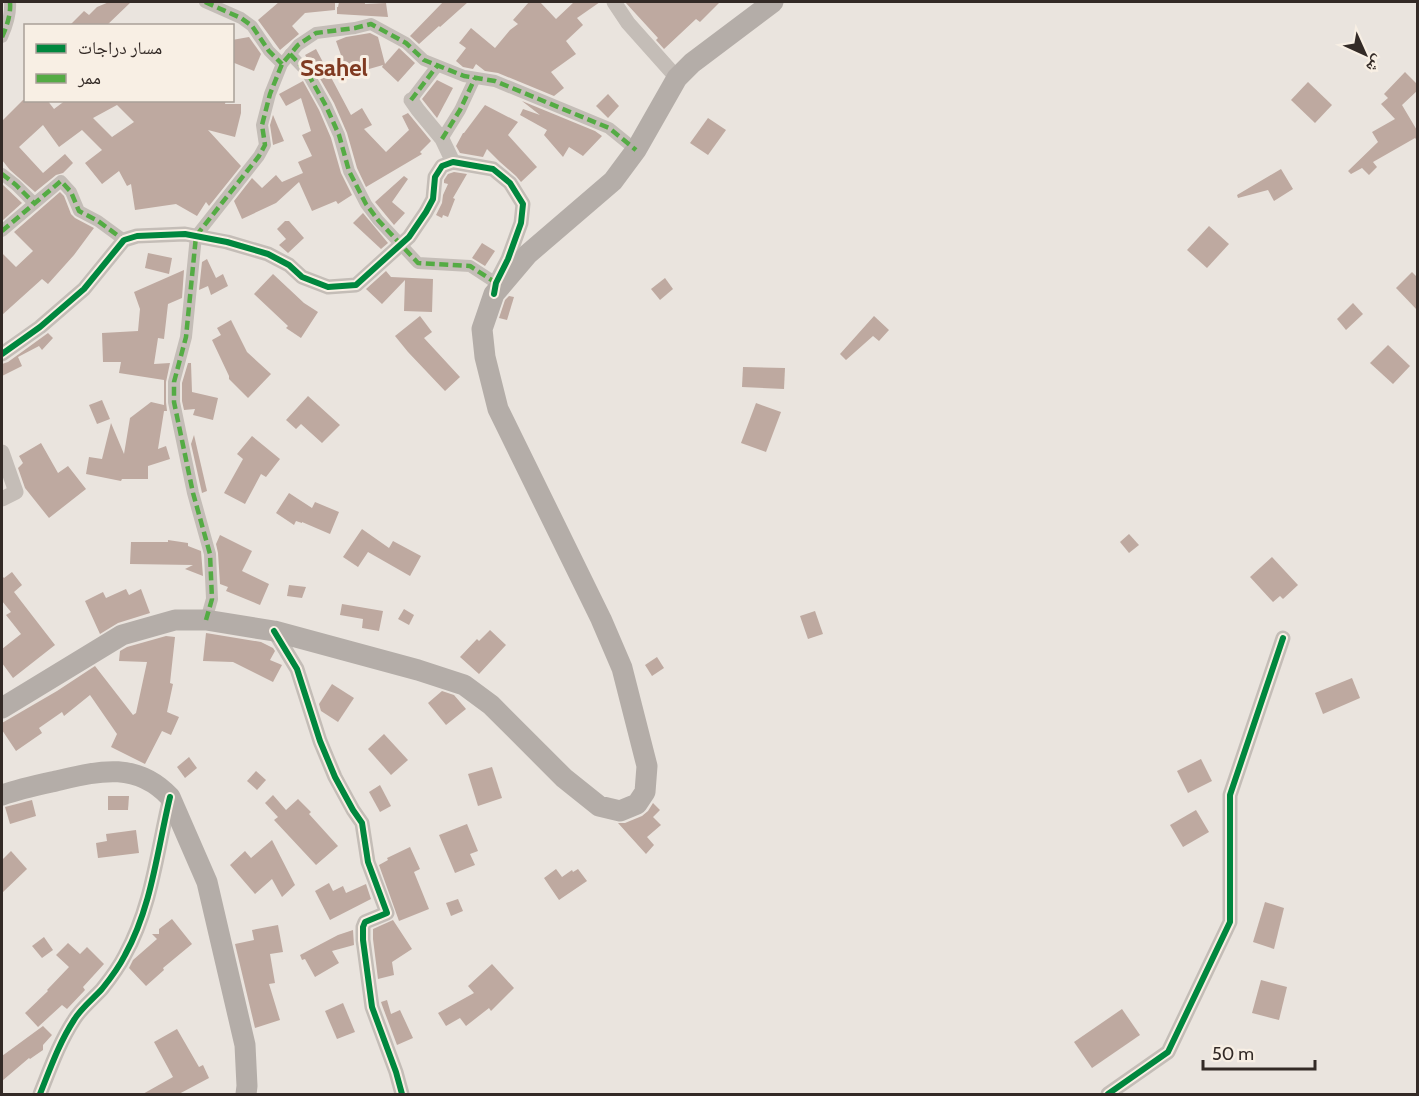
<svg xmlns="http://www.w3.org/2000/svg" width="1419" height="1096" font-family="Cabin,'Noto Naskh Arabic',sans-serif">
	<rect width="100%" height="100%" fill="#eae4de"/>
	<!-- building -->
	<g fill="#bea9a0" fill-rule="evenodd">
		<path d="M109,2H131L106,26H69L84,11L89,15L97,7Z"/>
		<path d="M279,2H335V10L305,13L292,26L299,34L280,50L258,20Z"/>
		<path d="M339,2H365V4L386,3L388,17L337,14V7H338Z"/>
		<path d="M443,2H468L440,27L439,26L419,44L410,36Z"/>
		<path d="M529,2H540L556,19L574,2H600L577,18L583,25L566,41L576,54L551,72L564,88L554,96L498,73L485,71L476,64L473,69L463,67L456,61L466,48L459,43L471,28L495,48L510,30L518,24L513,20Z"/>
		<path d="M625,2H720L700,22L696,19L664,49L656,40L658,38Z"/>
		<path d="M370,33L378,37L385,64L399,48L415,63L398,82L382,67L383,65L348,75L336,41L346,37Z"/>
		<path d="M249,37L261,54L254,71L232,62V40Z"/>
		<path d="M316,49L351,115L362,108L372,125L364,129L386,152L409,130L402,116L408,113L431,141L420,152L422,154L366,187L357,168L347,133L334,103L314,68L305,55Z"/>
		<path d="M1405,72L1418,85V90L1402,105L1418,132V141L1415,138L1373,162L1377,167L1369,175L1362,168L1351,174L1348,171L1378,142L1372,132L1395,119L1381,104L1388,98L1384,94Z"/>
		<path d="M437,80L453,88L437,118L422,99Z"/>
		<path d="M303,81L319,110L331,138L341,173L352,195L338,204L336,201L312,211L299,182L276,203L242,219L234,201L252,178L262,188L276,175L282,182L303,173L298,162L312,156L302,135L311,131L301,98L286,106L279,94Z"/>
		<path d="M1308,82L1332,105L1315,123L1291,100Z"/>
		<path d="M608,94L619,106L608,118L596,106Z"/>
		<path d="M23,100H47L54,109L66,100H226L225,104H241V113L235,137L208,130L241,166L209,206L206,202L197,216L176,204L135,210L131,184L127,186L119,171L102,184L85,163L102,150L82,130L59,147L43,125L19,147L43,173L65,154L73,163L63,173L56,175L35,192L10,170L2,160V121ZM117,105L134,122L112,137L93,118Z"/>
		<path d="M522,101L595,131L602,136L583,156L569,147L563,157L544,135L547,130L520,115L523,109L540,115Z"/>
		<path d="M485,105L518,122L508,135L537,167L521,182L516,176L500,162L487,149L483,157L460,153L456,146L463,133H464Z"/>
		<path d="M273,115L284,141L273,145L270,125Z"/>
		<path d="M708,118L726,130L708,155L690,143Z"/>
		<path d="M1281,169L1293,189L1274,201L1268,190L1238,198L1237,195Z"/>
		<path d="M454,172L467,174L453,198L455,199L448,217L443,215L442,218L436,215L442,203L443,195L448,184L444,183V180L448,174Z"/>
		<path d="M404,176L408,179L392,202L405,213L394,225L375,202Z"/>
		<path d="M2,184L22,203L2,221Z"/>
		<path d="M60,192L64,196L71,214L75,218L94,228L74,255L48,284L42,279L2,315V253L16,267L33,251L14,232Z"/>
		<path d="M363,213L388,243L381,249L353,223Z"/>
		<path d="M285,221H289L304,238L288,253L279,245L286,239L277,229Z"/>
		<path d="M1209,226L1229,244L1207,268L1187,250Z"/>
		<path d="M482,243L495,251L485,266L472,258Z"/>
		<path d="M148,253L172,258L169,274L145,268Z"/>
		<path d="M207,259L216,278L223,274L228,286L211,295L208,286L199,290L202,262Z"/>
		<path d="M184,270L182,298L168,304L164,339L158,338L154,364L170,363L166,382V402L167,411H164L158,449L166,446L170,459L148,466V479H122L121,481L86,474L89,457L102,459L111,423L124,454L130,418L151,402L164,405V380L119,373L121,362H103L102,333L138,331L140,309L134,292Z"/>
		<path d="M386,271L391,277L433,279L432,312L404,311L405,280L382,304L366,289Z"/>
		<path d="M1412,272L1418,278V311L1396,288Z"/>
		<path d="M273,274L304,303L318,312L301,338L286,328L288,326L254,294Z"/>
		<path d="M665,278L673,289L660,300L651,289Z"/>
		<path d="M509,296L514,297L507,320L499,318L505,300Z"/>
		<path d="M1353,303L1363,314L1346,330L1337,319Z"/>
		<path d="M420,316L432,332L424,338L460,377L445,391L408,352L395,336Z"/>
		<path d="M874,316L889,330L879,341L873,336L846,360L840,354Z"/>
		<path d="M231,320L247,352L271,374L248,398L229,379V376L212,340L221,335L217,328Z"/>
		<path d="M48,333L53,338L42,350L39,346L18,357L22,366L2,376V364L8,362Z"/>
		<path d="M1388,345L1410,366L1393,384L1370,363Z"/>
		<path d="M188,363H191L192,392L218,398L213,420L193,415L195,409L184,410L182,401V383Z"/>
		<path d="M743,367L785,368L784,389L742,387Z"/>
		<path d="M308,396L340,425L322,443L301,424L296,429L286,420Z"/>
		<path d="M102,400L110,419L97,424L89,405Z"/>
		<path d="M756,403L781,412L766,452L741,443Z"/>
		<path d="M194,435L207,491L202,493L191,444Z"/>
		<path d="M252,436L280,459L266,477L261,474L245,504L224,493L243,459L237,454Z"/>
		<path d="M41,443L58,473L68,466L86,489L49,518L25,488L18,468L23,463L19,456Z"/>
		<path d="M289,493L312,508L315,502L339,512L330,534L302,522V523L296,521L294,525L276,513Z"/>
		<path d="M362,529L389,548L393,541L421,556L410,576L368,552L358,567L343,557Z"/>
		<path d="M1129,534L1139,545L1129,553L1120,542Z"/>
		<path d="M220,535L252,551L242,571L269,584L260,605L226,591L228,587L220,584L218,553L216,544Z"/>
		<path d="M168,540L188,543V546L201,551L203,576L185,569L193,565L130,564L131,542H168Z"/>
		<path d="M1272,557L1298,585L1283,599L1280,596L1273,602L1250,577Z"/>
		<path d="M12,572L22,585L14,592L55,645L13,678L2,663V649L21,634L6,615L11,612L2,601V576L4,578Z"/>
		<path d="M289,585L306,587L302,598L287,596Z"/>
		<path d="M126,589L129,595L141,589L150,613L118,623L100,634L85,601L103,592L106,598Z"/>
		<path d="M342,604L383,611L379,631L362,628L363,619L340,615Z"/>
		<path d="M404,609L414,615L409,625L398,619Z"/>
		<path d="M815,611L823,634L808,639L800,616Z"/>
		<path d="M490,630L506,645L479,674L460,657L477,639L479,641Z"/>
		<path d="M206,633L261,642L273,648L275,651L270,660L282,665L273,682L233,662L203,661Z"/>
		<path d="M166,636L175,637L170,683L173,684L167,712L179,717L171,735L162,731L145,764L111,747L117,734L90,695L64,716L62,712L39,728L42,733L16,751L2,730V723L57,691L95,666L133,715L136,713L147,662L119,661L120,651L127,647Z"/>
		<path d="M657,657L664,668L652,676L645,665Z"/>
		<path d="M1352,678L1360,698L1323,714L1315,693Z"/>
		<path d="M332,684L354,698L338,722L321,711L319,704Z"/>
		<path d="M442,691L454,695L466,709L446,725L428,703Z"/>
		<path d="M384,734L408,760L391,775L368,749Z"/>
		<path d="M189,757L197,768L185,778L177,767Z"/>
		<path d="M1201,759L1212,781L1188,793L1177,771Z"/>
		<path d="M492,767L502,798L478,806L468,774Z"/>
		<path d="M256,771L266,780L257,790L247,781Z"/>
		<path d="M380,785L391,806L380,812L369,792Z"/>
		<path d="M273,795L286,810L298,799L311,812L309,814L338,846L316,865L274,820L278,817L265,803Z"/>
		<path d="M108,796H129L128,810H108Z"/>
		<path d="M32,800L36,816L10,824L5,807Z"/>
		<path d="M653,803L660,810L653,817L661,825L647,837L654,845L646,854L618,823H625L642,816L648,811Z"/>
		<path d="M1196,810L1209,832L1183,847L1170,825Z"/>
		<path d="M467,824L478,851L470,854L475,865L455,873L439,835Z"/>
		<path d="M136,830L139,853L98,858L96,843L107,841L106,834Z"/>
		<path d="M272,840L295,885L282,897L272,879L255,894L230,865L245,851L251,858Z"/>
		<path d="M410,847L420,869L414,872L429,909L399,921L379,865L388,860L387,858Z"/>
		<path d="M11,851L27,869L2,893V860Z"/>
		<path d="M556,869L562,877L572,870L573,872L578,869L587,881L559,900L544,878Z"/>
		<path d="M329,883L333,891L343,886L346,893L366,884L371,899L330,920L315,891Z"/>
		<path d="M458,899L463,911L451,916L446,903Z"/>
		<path d="M1265,902L1284,908L1274,949L1253,942Z"/>
		<path d="M172,919L192,944L163,968L164,970L146,986L129,968L133,960L157,939L152,934H159V929Z"/>
		<path d="M393,920L412,949L392,962L394,975L378,979L373,939V929Z"/>
		<path d="M278,925L283,952L270,954L275,983L269,984L280,1020L255,1028L235,944L254,940L252,930Z"/>
		<path d="M353,930L354,945L332,951L339,963L315,977L305,959L302,960L300,955L338,935Z"/>
		<path d="M44,937L53,950L42,958L32,946Z"/>
		<path d="M68,943L80,954L87,947L104,964L83,987L85,990L67,1009L62,1005L38,1027L25,1013L48,991L47,990L69,967L56,955Z"/>
		<path d="M492,964L514,988L491,1011L489,1008L466,1026L460,1018L446,1026L438,1013L474,993L468,986Z"/>
		<path d="M1261,980L1287,987L1279,1020L1252,1013Z"/>
		<path d="M387,1000L391,1014L400,1010L413,1038L397,1045L382,1005L381,1002Z"/>
		<path d="M343,1003L355,1032L337,1039L325,1011Z"/>
		<path d="M1122,1009L1140,1035L1092,1068L1074,1042Z"/>
		<path d="M43,1026L52,1035L43,1045V1050L30,1059L29,1058L2,1081V1056Z"/>
		<path d="M177,1029L199,1067L203,1065L209,1078L177,1095H141L173,1077L154,1042Z"/>
	</g>
	<g fill="none" stroke-linecap="round" stroke-linejoin="round">
		<!-- pedestrian -->
		<g stroke="#c4bdb7" stroke-width="12">
			<path d="M205,2L241,18L252,26L269,51L282,64"/>
			<path d="M2,37C7,26 11,14 10,2"/>
			<path d="M290,54L307,72L326,106L339,135L349,171L366,204L378,220L418,263L470,266L496,283"/>
			<path d="M411,100L437,66"/>
			<path d="M442,139L460,110L475,78"/>
			<path d="M2,174L16,185L34,203"/>
			<path d="M2,231L61,181L71,192L79,211L98,221L124,240"/>
			<path d="M206,620L212,599L210,554L193,493L174,402V382L186,337L196,236L259,156L265,145L262,125L270,94L282,64L298,45L316,33L355,28L371,24L406,43L424,60L464,76L495,81L609,128L636,150"/>
		</g>
		<!-- minor -->
		<g stroke="#c4bdb7" stroke-width="15">
			<path d="M614,2L628,23L677,78"/>
			<path d="M411,100L418,110L442,139L453,162"/>
			<path d="M2,354L40,327L84,289L124,240L137,236L185,234L227,242L268,254L289,265L302,277L328,287L356,285L409,237L426,212L433,199L435,177L442,166L453,162L493,169L510,183L523,204L521,223L508,259L496,282"/>
			<path d="M2,452L16,492L2,499"/>
			<path d="M274,631L297,669L320,741L335,777L353,810L362,823L368,862L387,913L365,922L363,927V940L372,1007L396,1072L402,1094"/>
			<path d="M40,1094C50,1069 59,1043 74,1020C81,1008 93,999 102,989C110,979 119,967 125,955C152,906 157,851 170,797"/>
			<path d="M1108,1094L1168,1052L1230,922V795L1283,638"/>
		</g>
		<!-- secondary -->
		<g stroke="#b4ada8" stroke-width="21">
			<path d="M2,708L122,635L175,620H206L274,631L418,670L464,685L491,705L564,778L599,806L620,811L637,804L645,792L647,766L622,668L601,619L498,409L485,357L482,329L494,294L528,254L613,181L636,150L677,78L692,63L773,2"/>
			<path d="M2,795C19,789 38,785 56,781C99,771 136,761 170,797L207,882L245,1045L247,1086L246,1094"/>
		</g>
		<!-- quiet -->
		<g stroke="#54ab44" stroke-width="4.5" stroke-dasharray="9 4.5" stroke-linecap="butt">
			<path d="M205,2L241,18L252,26L269,51L282,64"/>
			<path d="M2,37C7,26 11,14 10,2"/>
			<path d="M290,54L307,72L326,106L339,135L349,171L366,204L378,220L418,263L470,266L496,283"/>
			<path d="M411,100L437,66"/>
			<path d="M442,139L460,110L475,78"/>
			<path d="M2,174L16,185L34,203"/>
			<path d="M2,231L61,181L71,192L79,211L98,221L124,240"/>
			<path d="M206,620L212,599L210,554L193,493L174,402V382L186,337L196,236L259,156L265,145L262,125L270,94L282,64L298,45L316,33L355,28L371,24L406,43L424,60L464,76L495,81L609,128L636,150"/>
		</g>
		<defs>
			<g id="cycleway">
				<path d="M2,354L40,327L84,289L124,240L137,236L185,234L227,242L268,254L289,265L302,277L328,287L356,285L409,237L426,212L433,199L435,177L442,166L453,162L493,169L510,183L523,204L521,223L508,259L496,283L494,294"/>
				<path d="M274,631L297,669L320,741L335,777L353,810L362,823L368,862L387,913L365,922L363,927V940L372,1007L396,1072L402,1094"/>
				<path d="M40,1094C50,1069 59,1043 74,1020C81,1008 93,999 102,989C110,979 119,967 125,955C152,906 157,851 170,797"/>
				<path d="M1108,1094L1168,1052L1230,922V795L1283,638"/>
			</g>
		</defs>
		<!-- cycleway casing -->
		<use href="#cycleway" stroke="#f8efe4" stroke-width="10"/>
		<!-- cycleway -->
		<use href="#cycleway" stroke="#00873e" stroke-width="6"/>
	</g>
	<g text-anchor="middle" stroke-width="6" stroke-linejoin="round" paint-order="stroke">
		<!-- quarter labels -->
		<g font-size="24" font-weight="bold" fill="#803a21" stroke="#f8efe4">
			<text x="334" y="76">Ssaḥel</text>
		</g>
	</g>
	<!-- border -->
	<rect width="1419" height="1096" fill="none" stroke="#332a26" stroke-width="6"/>
	<!-- legend -->
	<rect x="24" y="24" width="210" height="78" fill="#f8efe4" stroke="#a9a098" stroke-width="1.5"/>
	<rect x="36" y="44" width="30" height="9" fill="#00873e" stroke="#a9a098" stroke-width="1.5"/>
	<text x="78" y="54" font-size="18" fill="#332a26">مسار دراجات</text>
	<rect x="36" y="74" width="30" height="9" fill="#54ab44" stroke="#a9a098" stroke-width="1.5"/>
	<text x="78" y="84" font-size="18" fill="#332a26">ممر</text>
	<!-- north arrow -->
	<g transform="translate(1365 54) rotate(135)" stroke="#f8efe4" stroke-width="4.5" paint-order="stroke">
	<path d="M0-4.5L10 22L0 15L-10 22Z" fill="#332a26"/>
	<text y="-9" font-size="16" font-weight="bold" text-anchor="middle" fill="#332a26">ش</text>
	</g>
	<!-- scale -->
	<path d="M1203 1060v9h112v-9" fill="none" stroke="#332a26" stroke-width="3"/>
	<text x="1212" y="1060" font-size="18" fill="#332a26" stroke="#f8efe4" stroke-width="4.5" paint-order="stroke">50 m</text>
</svg>
